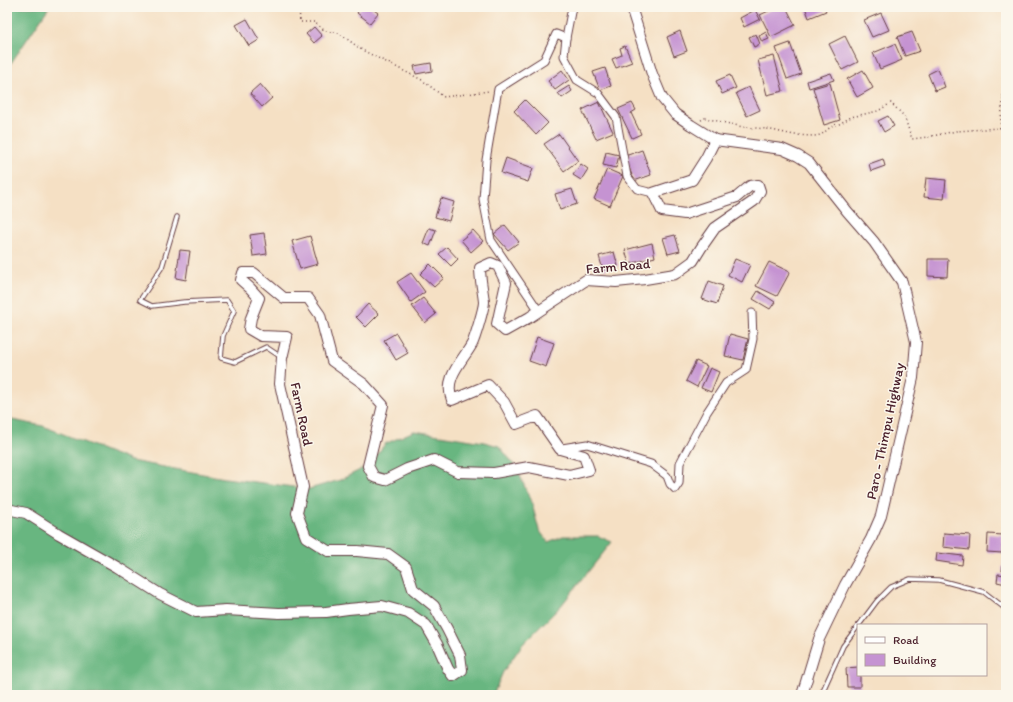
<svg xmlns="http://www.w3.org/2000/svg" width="1013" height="702" font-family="Itim,sans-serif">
	<rect width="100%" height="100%" fill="#fbf7ec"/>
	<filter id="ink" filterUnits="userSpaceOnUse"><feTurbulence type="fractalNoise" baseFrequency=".025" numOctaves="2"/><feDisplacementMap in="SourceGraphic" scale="8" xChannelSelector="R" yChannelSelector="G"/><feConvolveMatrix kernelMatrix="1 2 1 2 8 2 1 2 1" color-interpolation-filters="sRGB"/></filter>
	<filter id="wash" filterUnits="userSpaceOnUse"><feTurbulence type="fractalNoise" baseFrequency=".012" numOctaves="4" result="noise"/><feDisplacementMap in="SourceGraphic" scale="16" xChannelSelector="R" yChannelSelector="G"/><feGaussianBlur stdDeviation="0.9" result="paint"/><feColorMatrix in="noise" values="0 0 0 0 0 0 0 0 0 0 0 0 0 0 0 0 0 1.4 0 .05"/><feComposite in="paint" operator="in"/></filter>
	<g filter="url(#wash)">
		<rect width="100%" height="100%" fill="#f5e0c4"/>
		<!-- forest -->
		<g fill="#67b680" stroke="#586a56">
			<path d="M7,7H49L7,69Z"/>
			<path d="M7,419L43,426L131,461L225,478L309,489L340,480L368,466L385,444L414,431L484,442L499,446L509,458L518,471L532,504L539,530L548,542L563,536H598L612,542L560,607L522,645L503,672L493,695H7Z"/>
		</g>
		<g id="blocks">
			<!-- building -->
			<g fill="#c593d2">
				<path d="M361,7H370L378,13L370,23L357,13Z"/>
				<path d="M777,7H786L795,25L771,37L760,15Z"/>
				<path d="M805,7H824L826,11L809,18Z"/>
				<path d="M755,10L760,19L744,27L740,18Z"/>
				<path d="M881,13L889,30L872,37L864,20Z"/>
				<path d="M247,19L259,40L249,46L236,25Z"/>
				<path d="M314,27L322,36L314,43L306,34Z"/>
				<path d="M680,31L687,51L674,56L667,37Z"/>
				<path d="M766,32L769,39L762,42L759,36Z"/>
				<path d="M912,32L920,51L905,56L897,37Z"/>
				<path d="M756,34L760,44L754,47L749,37Z"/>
				<path d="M845,36L858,62L842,70L829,44Z"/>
				<path d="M790,43L801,74L787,79L776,48Z"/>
				<path d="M895,44L902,60L880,69L873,53Z"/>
				<path d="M625,46L632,62L616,68L612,59L622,55L620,48Z"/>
				<path d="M774,56L783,91L767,95L758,60Z"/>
				<path d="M431,63L432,71L416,74L414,66Z"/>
				<path d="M605,68L611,86L600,90L593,72Z"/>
				<path d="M938,69L945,87L935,91L928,74Z"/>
				<path d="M562,70L569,80L555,90L548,81Z"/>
				<path d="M863,70L873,88L857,97L847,79Z"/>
				<path d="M831,73L834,80L809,88L807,81Z"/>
				<path d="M730,75L736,88L722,94L716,81Z"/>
				<path d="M830,83L840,120L824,125L813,88Z"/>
				<path d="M260,84L272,98L262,107L250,93Z"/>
				<path d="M569,86L572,91L562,98L558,93Z"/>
				<path d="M749,87L760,110L747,116L736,93Z"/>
				<path d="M525,100L548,123L536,135L514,111Z"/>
				<path d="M599,102L613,132L596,139L582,110Z"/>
				<path d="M632,103L636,110L631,113L641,134L632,138L618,109Z"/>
				<path d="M888,116L894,126L884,132L878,121Z"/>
				<path d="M559,134L578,161L564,171L544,144Z"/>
				<path d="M642,150L651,175L634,181L625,156Z"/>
				<path d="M606,152L619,155L616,168L603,165Z"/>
				<path d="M506,158L533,168L528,182L501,173Z"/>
				<path d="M883,159L885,166L871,171L869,164Z"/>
				<path d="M581,164L588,169L581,180L573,175Z"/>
				<path d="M607,169L623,176L610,206L594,199Z"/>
				<path d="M926,178L946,180L944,199L924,197Z"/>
				<path d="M572,189L577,204L560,210L555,194Z"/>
				<path d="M441,198L454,202L449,221L435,217Z"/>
				<path d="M505,225L519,242L508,250L494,234Z"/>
				<path d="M429,228L436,230L430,246L423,243Z"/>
				<path d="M473,230L483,241L471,252L461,240Z"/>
				<path d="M264,233L267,254L253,256L250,235Z"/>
				<path d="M675,235L680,251L668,254L663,238Z"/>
				<path d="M310,236L318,264L300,269L292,241Z"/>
				<path d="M652,243L655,257L629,264L625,250Z"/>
				<path d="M447,247L458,259L451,266L439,254Z"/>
				<path d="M180,250L190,251L186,280L176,278Z"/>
				<path d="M614,252L618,266L603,270L599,256Z"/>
				<path d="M735,259L750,265L742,282L728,275Z"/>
				<path d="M928,259H948L947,277L928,276Z"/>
				<path d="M769,262L790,272L777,296L756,286Z"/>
				<path d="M430,264L444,278L434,287L420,274Z"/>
				<path d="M411,273L425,292L411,302L397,282Z"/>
				<path d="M709,281L723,286L717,304L702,299Z"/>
				<path d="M758,291L775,302L770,309L753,299Z"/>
				<path d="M423,298L436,314L425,323L412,306Z"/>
				<path d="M368,304L379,314L366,327L356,317Z"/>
				<path d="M396,333L408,353L396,360L384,340Z"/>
				<path d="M730,334L748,339L743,360L725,356Z"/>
				<path d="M537,337L554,343L546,367L529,361Z"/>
				<path d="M696,361L707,366L697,387L686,381Z"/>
				<path d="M710,368L719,372L711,392L701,388Z"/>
				<path d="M944,533L970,535L969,550L943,547Z"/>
				<path d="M988,534L1003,535L1002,553L987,552Z"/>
				<path d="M1005,552H1006V571H1002Z"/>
				<path d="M937,553L963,556L962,565L936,561Z"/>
				<path d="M998,574L1006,575V584L997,582Z"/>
				<path d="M858,667V675H860V687H847L846,668Z"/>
			</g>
		</g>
	</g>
	<g filter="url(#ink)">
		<use href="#blocks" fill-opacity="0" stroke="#643c42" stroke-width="1"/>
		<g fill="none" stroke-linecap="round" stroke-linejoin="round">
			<defs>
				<g id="lane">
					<path d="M177,217L162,267L140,300L152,306L184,302L227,300L234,311L223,336L221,358L235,362L266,347L281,357"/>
					<path d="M859,625L877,601L891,587L910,579L939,580L984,592L1006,609"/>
					<path d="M821,695L843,646L858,626"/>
				</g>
				<g id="street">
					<path d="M572,7L566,38L564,56L577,80L598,93L616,117L627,176L637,189L653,193"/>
					<path d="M539,311L491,240L483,199L486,160L498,89L544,60L556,34L566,38"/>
					<path d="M562,448L587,444L651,464L667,476L670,484L675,489L679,483L680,463L707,412L726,383L746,370L753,339L752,313"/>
				</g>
				<g id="secondary">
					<path d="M631,7L652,74L662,98L675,114L691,125L715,140L782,149L798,156L809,163L847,211L874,242L902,282L916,342L913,378L881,516L871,539L845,585L819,639L802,695"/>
					<path d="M7,509L26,513L59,534L117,567L160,594L196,612L226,610L279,613L326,612L348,609L382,606L408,613L426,625L437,644L448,669L453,676L462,670L460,655L447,629L434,606L413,589L406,567L388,554L357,551H328L306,537L297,513L303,487L280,384L282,358L287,337L261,336L249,329L251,318L259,298L250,288L241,280L243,273H254L284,298H308L320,315L332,361L364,384L383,405L368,466L374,477L385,480L407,469L434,460L458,472L494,473L529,467L569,475L589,470L584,456L560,449L537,416L516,424L504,402L488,385L452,400C443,378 462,362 472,344C475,338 484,308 484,302C483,291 480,280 480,268L491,263L498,266L506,283L497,324L505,331L530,317L586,280L616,282L645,279L675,274L693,261L701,248L715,228L754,201L760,191L758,185L750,186L737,197L685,214L662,211L653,193L692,180L706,158L715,140"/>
				</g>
			</defs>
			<!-- lane casing -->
			<use href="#lane" stroke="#643c42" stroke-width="5.5"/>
			<!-- street casing -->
			<use href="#street" stroke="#643c42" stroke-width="9"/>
			<!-- secondary casing -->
			<use href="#secondary" stroke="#643c42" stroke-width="12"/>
			<!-- path -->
			<g stroke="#643c42" stroke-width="1.5" stroke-dasharray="1 3" stroke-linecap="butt">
				<path d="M299,7L300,22H314L325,31L339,33L362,50L422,80L444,97L489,91"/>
				<path d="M701,120L705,118L743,127L767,129L794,135L814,136L821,135L833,125L839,124L851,117L878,111L891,103L904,116L912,139L928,137L956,131L1000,128L1006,126"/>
				<path d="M1000,128L1003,100V75L1006,71"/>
			</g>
			<!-- lane -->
			<use href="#lane" stroke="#fff" stroke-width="3.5"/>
			<!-- street -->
			<use href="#street" stroke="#fff" stroke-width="7"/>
			<!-- secondary -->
			<use href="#secondary" stroke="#fff" stroke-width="10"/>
		</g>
	</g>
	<g text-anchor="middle" stroke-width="3" stroke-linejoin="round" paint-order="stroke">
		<!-- street labels -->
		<g font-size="14" fill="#4a1f2b" stroke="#fbf7ec">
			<text transform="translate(618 266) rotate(-5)" y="5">Farm Road</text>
			<text transform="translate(302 414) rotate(78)" y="5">Farm Road</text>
			<text transform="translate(885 431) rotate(-78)" y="5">Paro - Thimpu Highway</text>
		</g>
	</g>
	<!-- margin -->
	<rect width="1013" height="702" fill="none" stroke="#fbf7ec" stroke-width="24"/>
	<!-- legend -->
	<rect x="857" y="624" width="130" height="52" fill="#fbf7ec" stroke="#b4a19f"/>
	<rect x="865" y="637" width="20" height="6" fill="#ffffff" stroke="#b4a19f"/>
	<text x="893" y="644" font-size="12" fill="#4a1f2b">Road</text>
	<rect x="865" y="654" width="20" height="12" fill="#c593d2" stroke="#b4a19f"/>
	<text x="893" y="664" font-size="12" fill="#4a1f2b">Building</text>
</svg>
